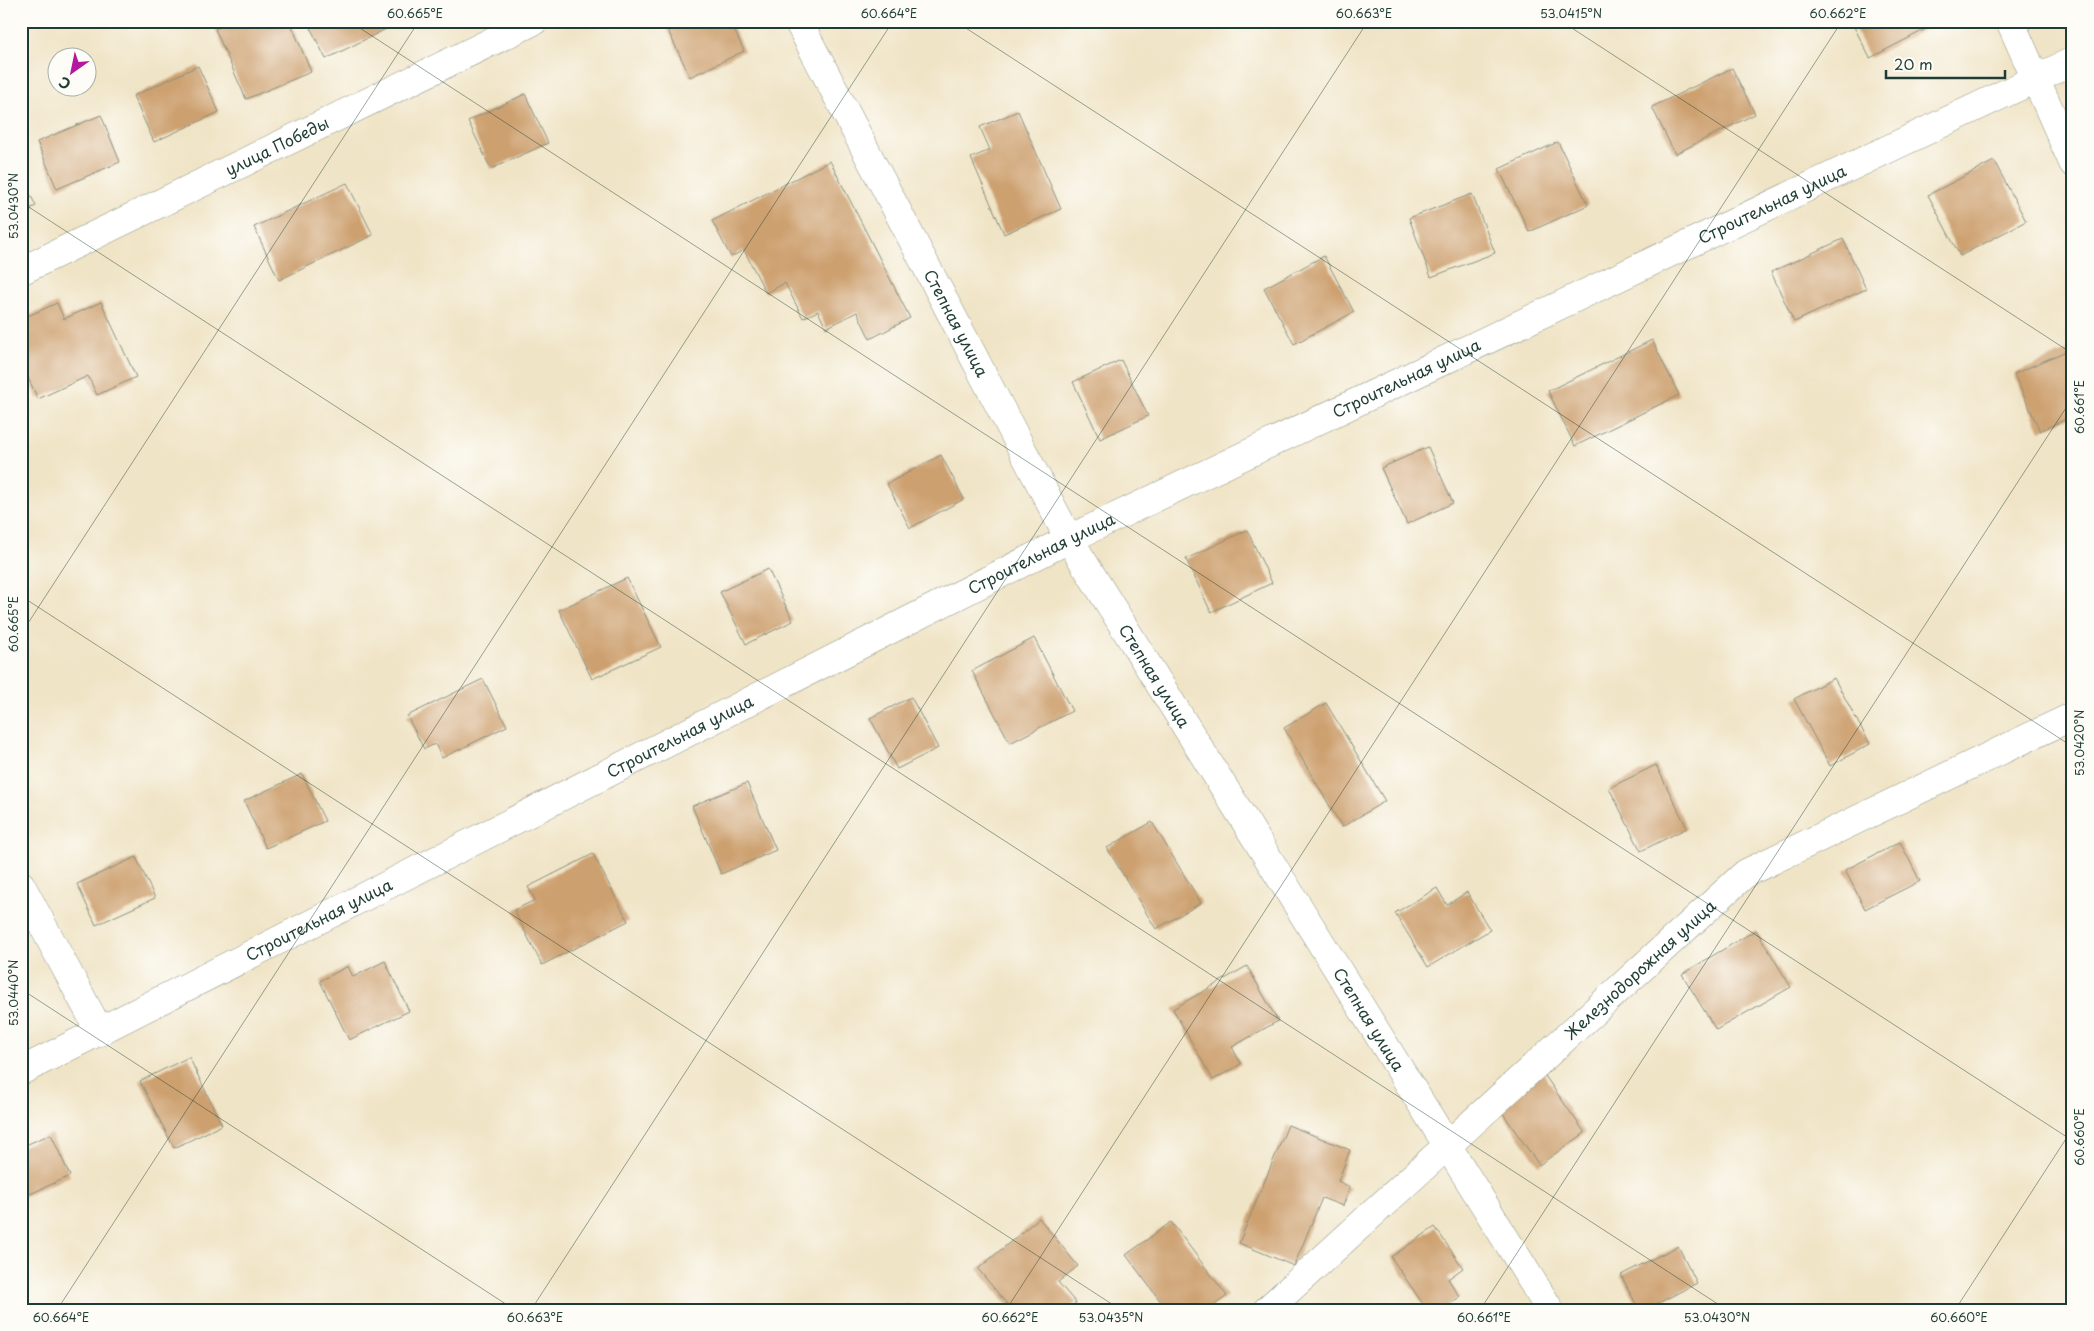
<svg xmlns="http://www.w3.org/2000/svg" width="2094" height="1331" font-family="'Playpen Sans',sans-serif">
	<rect width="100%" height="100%" fill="#fdfcf7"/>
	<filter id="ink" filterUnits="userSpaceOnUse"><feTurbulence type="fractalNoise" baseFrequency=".02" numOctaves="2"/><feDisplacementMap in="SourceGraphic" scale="10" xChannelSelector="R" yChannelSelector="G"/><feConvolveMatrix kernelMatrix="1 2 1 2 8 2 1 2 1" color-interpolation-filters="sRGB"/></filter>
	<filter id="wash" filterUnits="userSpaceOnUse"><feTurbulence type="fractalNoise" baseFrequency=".0096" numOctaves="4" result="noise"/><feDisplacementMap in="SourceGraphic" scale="20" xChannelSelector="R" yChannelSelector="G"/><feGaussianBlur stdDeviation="1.12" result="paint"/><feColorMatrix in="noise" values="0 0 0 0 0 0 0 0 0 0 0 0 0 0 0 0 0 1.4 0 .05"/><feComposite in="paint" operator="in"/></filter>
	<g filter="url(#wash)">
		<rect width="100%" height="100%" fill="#f0e4c6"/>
		<g id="blocks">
			<!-- building -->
			<g fill="#cda070">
				<path d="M233,21H290L311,72L246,99L215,29Z"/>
				<path d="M307,21H402L326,59Z"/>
				<path d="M730,21L744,51L690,77L664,22Z"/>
				<path d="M1851,21H1925L1928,28L1870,58Z"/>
				<path d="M198,66L219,112L154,142L133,96Z"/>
				<path d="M1732,68L1755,114L1675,154L1652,107Z"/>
				<path d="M525,94L548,143L491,169L468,121Z"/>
				<path d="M1018,111L1061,209L1004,234L971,158L990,150L980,127Z"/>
				<path d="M101,115L120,162L57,189L37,142Z"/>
				<path d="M1558,142L1588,205L1529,232L1499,169Z"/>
				<path d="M830,161L910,318L870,339L857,312L826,328L818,311L803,318L785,283L766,293L744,250L731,257L712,221Z"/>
				<path d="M1994,161L2026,221L1960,256L1928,195Z"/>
				<path d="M21,176L36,206L21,213Z"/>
				<path d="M347,183L373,235L279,280L254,227Z"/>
				<path d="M1472,194L1495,253L1431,277L1409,218Z"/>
				<path d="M1843,239L1866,289L1794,322L1771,272Z"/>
				<path d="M1324,256L1354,312L1294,344L1264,288Z"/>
				<path d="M101,302L136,377L97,395L88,376L38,399L21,363V319L57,303L64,319Z"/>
				<path d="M1652,340L1679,395L1575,446L1548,391Z"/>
				<path d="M2073,348V416L2040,431L2014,374Z"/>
				<path d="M1121,360L1148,416L1100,439L1073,382Z"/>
				<path d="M1428,447L1453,503L1407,524L1381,468Z"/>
				<path d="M941,455L964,499L910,528L887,484Z"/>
				<path d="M1247,530L1272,583L1211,612L1186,559Z"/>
				<path d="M768,569L793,621L746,644L720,592Z"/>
				<path d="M627,578L661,647L592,679L559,610Z"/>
				<path d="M1034,638L1072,711L1010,743L972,671Z"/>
				<path d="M1834,678L1870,744L1830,766L1794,699Z"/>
				<path d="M483,679L507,726L442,758L435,744L424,749L407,716Z"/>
				<path d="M911,697L938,748L897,769L870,718Z"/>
				<path d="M1326,703L1385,801L1342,827L1284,728Z"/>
				<path d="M1656,765L1687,828L1641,851L1609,788Z"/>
				<path d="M302,774L325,821L266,848L244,801Z"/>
				<path d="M747,783L776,850L721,874L692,806Z"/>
				<path d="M1152,822L1201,903L1156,929L1107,848Z"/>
				<path d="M1900,842L1920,881L1865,909L1845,870Z"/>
				<path d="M593,854L628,921L542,965L514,910L535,900L528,887Z"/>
				<path d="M136,857L155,898L96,925L77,884Z"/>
				<path d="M1437,888L1447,905L1467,892L1490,930L1428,967L1395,913Z"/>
				<path d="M1756,930L1791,987L1716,1030L1682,974Z"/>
				<path d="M385,961L409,1011L349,1040L320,981L348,966L353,977Z"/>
				<path d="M1247,966L1278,1021L1232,1047L1241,1064L1213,1080L1173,1009Z"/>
				<path d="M189,1057L222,1125L174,1148L140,1081Z"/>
				<path d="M1543,1073L1585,1133L1539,1165L1497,1105Z"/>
				<path d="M1288,1125L1350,1150L1338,1181L1350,1187L1343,1206L1322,1198L1294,1266L1239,1243Z"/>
				<path d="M51,1134L70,1176L21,1198V1147Z"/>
				<path d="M1039,1218L1078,1266L1058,1282L1076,1303L1067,1310H1012L978,1269Z"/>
				<path d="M1171,1222L1227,1296L1208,1310H1167L1126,1255Z"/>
				<path d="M1435,1227L1463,1268L1448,1279L1460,1297L1440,1310H1427L1391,1257Z"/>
				<path d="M1678,1246L1697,1283L1645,1310H1639L1621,1275Z"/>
				<path d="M909,1304L910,1310H884V1309Z"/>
			</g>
		</g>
	</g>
	<g filter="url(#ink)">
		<use href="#blocks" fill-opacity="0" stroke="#88907d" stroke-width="1"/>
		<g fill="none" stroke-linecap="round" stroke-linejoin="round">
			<defs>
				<g id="minor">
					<path id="s1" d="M798,21L1069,539L1550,1310"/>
					<path d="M2010,21L2073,163"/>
					<path id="s2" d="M21,271L534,21"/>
					<path d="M21,885L100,1032"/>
					<path id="s3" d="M21,1071L1069,539L2073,61"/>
				</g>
				<g id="tertiary">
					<path id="s4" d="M1267,1310L1746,873L2073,716"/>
				</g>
			</defs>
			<!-- minor casing -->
			<use href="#minor" stroke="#88907d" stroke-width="29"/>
			<!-- tertiary casing -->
			<use href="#tertiary" stroke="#88907d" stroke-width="29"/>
			<!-- minor -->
			<use href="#minor" stroke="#fff" stroke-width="28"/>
			<!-- tertiary -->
			<use href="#tertiary" stroke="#fff" stroke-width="28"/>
		</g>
	</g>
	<!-- ticks -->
	<path fill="none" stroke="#1f3d34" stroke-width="1" stroke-opacity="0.45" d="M349,21L2073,1141M955,21L2073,747M1561,21L2073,354M21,202L1727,1310M21,596L1121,1310M21,634L419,21M21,989L515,1310M57,1310L893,21M531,1310L1368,21M1006,1310L1842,21M1480,1310L2073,397M1955,1310L2073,1128"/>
	<g text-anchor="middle" stroke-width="5" stroke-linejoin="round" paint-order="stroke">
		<!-- street labels -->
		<g font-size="16" fill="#1f3d34" stroke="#fdfcf7">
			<text dy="6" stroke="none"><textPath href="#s2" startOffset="285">улица Победы</textPath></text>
			<text dy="6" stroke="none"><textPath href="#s3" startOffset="1954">Строительная улица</textPath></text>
			<text dy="6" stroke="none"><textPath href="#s1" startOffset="341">Степная улица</textPath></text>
			<text dy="6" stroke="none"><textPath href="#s3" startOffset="1549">Строительная улица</textPath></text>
			<text dy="6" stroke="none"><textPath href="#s3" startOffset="1144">Строительная улица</textPath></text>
			<text dy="6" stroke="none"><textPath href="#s1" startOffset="746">Степная улица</textPath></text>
			<text dy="6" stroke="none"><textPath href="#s3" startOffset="739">Строительная улица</textPath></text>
			<text dy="6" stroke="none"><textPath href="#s3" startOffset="334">Строительная улица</textPath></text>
			<text dy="6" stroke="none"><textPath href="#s4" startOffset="505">Железнодорожная улица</textPath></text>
			<text dy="6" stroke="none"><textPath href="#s1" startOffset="1151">Степная улица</textPath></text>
		</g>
	</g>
	<!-- margin -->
	<rect width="2094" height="1331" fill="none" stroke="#fdfcf7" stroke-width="55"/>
	<!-- north arrow -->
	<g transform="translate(72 72) rotate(213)"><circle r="24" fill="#fdfcf7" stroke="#a4b0a9"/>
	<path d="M0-4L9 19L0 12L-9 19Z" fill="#b5179e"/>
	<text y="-8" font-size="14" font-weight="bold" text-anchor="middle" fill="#1f3d34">С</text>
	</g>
	<!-- scale -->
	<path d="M1886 70v8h119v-8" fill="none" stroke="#1f3d34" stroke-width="2.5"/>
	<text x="1894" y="70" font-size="15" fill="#1f3d34" stroke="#fdfcf7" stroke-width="4" paint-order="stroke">20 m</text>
	<rect x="28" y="28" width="2038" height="1276" fill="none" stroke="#1f3d34" stroke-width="2"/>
	<g font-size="12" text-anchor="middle" fill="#1f3d34">
		<text x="415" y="18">60.665°E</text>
		<text x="889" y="18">60.664°E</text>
		<text x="1364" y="18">60.663°E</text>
		<text x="1571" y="18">53.0415°N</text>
		<text x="1838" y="18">60.662°E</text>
		<text transform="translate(14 206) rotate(-90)" y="4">53.0430°N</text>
		<text transform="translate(2080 407) rotate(-90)" y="4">60.661°E</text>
		<text transform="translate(14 624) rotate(-90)" y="4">60.665°E</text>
		<text transform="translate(2080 743) rotate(-90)" y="4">53.0420°N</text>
		<text transform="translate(14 993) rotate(-90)" y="4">53.0440°N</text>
		<text transform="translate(2080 1137) rotate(-90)" y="4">60.660°E</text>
		<text x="61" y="1322">60.664°E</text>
		<text x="535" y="1322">60.663°E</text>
		<text x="1010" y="1322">60.662°E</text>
		<text x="1111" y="1322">53.0435°N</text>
		<text x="1484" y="1322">60.661°E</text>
		<text x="1717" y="1322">53.0430°N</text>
		<text x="1959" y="1322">60.660°E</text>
	</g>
</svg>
